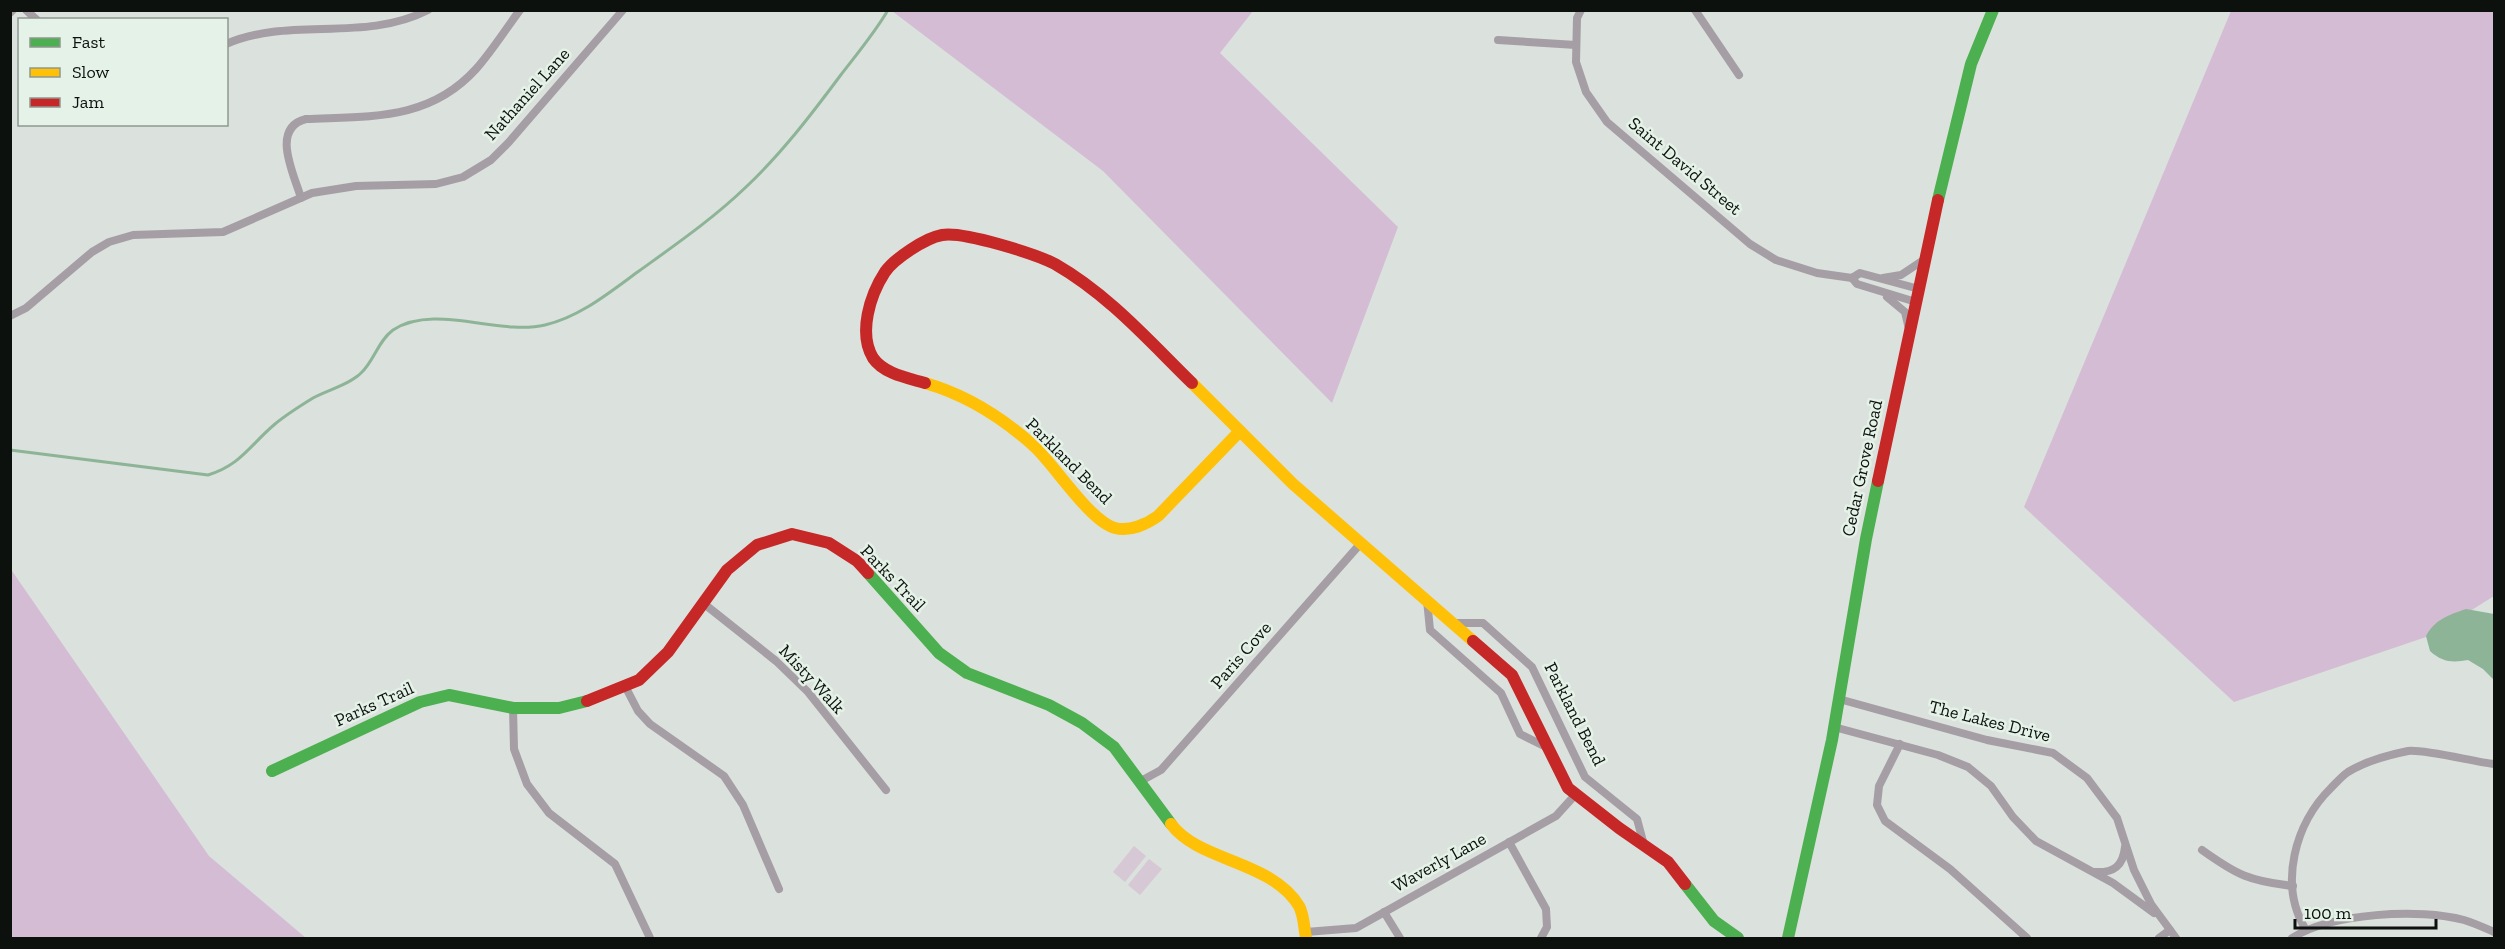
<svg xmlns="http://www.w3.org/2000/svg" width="2505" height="949" font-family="'Zilla Slab',serif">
	<rect width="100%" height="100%" fill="#dbe1dc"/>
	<!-- green -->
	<g fill="#d6c8d5">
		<path d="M1134,846L1146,856L1125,882L1113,872Z"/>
		<path d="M1149,859L1162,869L1140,895L1128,885Z"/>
	</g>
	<!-- forest -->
	<g fill="#d4bdd4">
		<path d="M892,11H1253L1220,53L1398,227L1332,403L1103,171Z"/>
		<path d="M2231,11H2494V596L2432,635L2234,702L2024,507Z"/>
		<path d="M10,568L209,856L306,938H11Z"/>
	</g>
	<!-- water -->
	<path fill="#8db497" d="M2466,609L2494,614V680L2483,669L2468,660C2452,663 2442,662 2430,651L2426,636C2435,619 2449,615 2466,609Z"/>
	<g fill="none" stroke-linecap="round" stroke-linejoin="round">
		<!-- stream -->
		<path stroke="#8db497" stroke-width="3" d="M10,450L208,475C241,465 250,445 275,424C287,414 300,406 313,398C327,390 349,385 361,373C374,361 378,341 393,330C435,303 498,336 545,325C580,317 610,292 639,271C675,245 714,218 746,187C781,154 811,115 840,76C856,55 874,34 888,10"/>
		<!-- street -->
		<g stroke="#a59ea5" stroke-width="8">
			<path d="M26,10L37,20"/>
			<path d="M1581,10L1577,18L1576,62L1586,92L1607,122L1750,244L1776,260L1817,273L1852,278L1860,273L1919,289"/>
			<path d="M1695,10L1739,75"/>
			<path d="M10,13L13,10"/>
			<path d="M1498,40L1576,45"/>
			<path d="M226,44C290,16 364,43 428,10"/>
			<path d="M301,198C294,174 270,128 306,119C370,116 429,121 476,69C492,51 505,30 520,10"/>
			<path d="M1852,278L1857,284L1916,302"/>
			<path d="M1883,278L1901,275L1925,259"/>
			<path d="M1887,297L1905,312L1909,329"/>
			<path d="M10,316L26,308L92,252L109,242L133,235L223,232L312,193L356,186L436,184L463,177L491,160L509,142L623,10"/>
			<path d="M1427,600L1430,630L1501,693L1520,734L1548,748"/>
			<path d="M703,603L776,661L808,692L886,790"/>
			<path d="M1455,623H1483L1532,667L1585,777L1637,819L1644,845"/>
			<path d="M625,686L638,711L650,724L724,776L743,805L779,889"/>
			<path d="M1839,699L1987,740L2053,753L2087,778L2117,818L2134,870L2151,904L2176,938"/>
			<path d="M513,708L514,749L527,784L549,813L615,864L650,938"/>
			<path d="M1834,727L1938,755L1968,767L1991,786L2013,817L2036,841L2113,883L2154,913"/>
			<path d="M1900,744L1879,786L1877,805L1885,821L1950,869L2027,938"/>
			<path d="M1139,782L1161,770L1361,543"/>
			<path d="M1509,842L1546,909L1547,927L1541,938"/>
			<path d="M2202,850C2237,875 2249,881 2293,886"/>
			<path d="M2095,872C2114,873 2123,866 2125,847"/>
			<path d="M1384,912L1400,938"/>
			<path d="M2306,930C2278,885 2295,823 2331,788C2336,783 2342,776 2348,772C2366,761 2388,755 2408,751C2424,749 2475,762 2494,764"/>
			<path d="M1306,932L1356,928L1556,816L1576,794"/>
			<path d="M2159,938L2170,930"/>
			<path d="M2292,938C2331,913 2420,908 2464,920C2474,923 2485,928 2494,932"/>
		</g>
		<!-- fast -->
		<g stroke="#4caf50" stroke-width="12">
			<path d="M1938,200L1971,64L1993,10"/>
			<path d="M868,573L939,653L967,673L1049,705L1082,723L1114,747L1171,824"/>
			<path d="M272,771L420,702L449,695L513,708H559L587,701"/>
			<path d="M1685,884L1714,921L1738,938"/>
			<path d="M1788,938L1832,740L1866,539L1878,481"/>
		</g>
		<!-- slow -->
		<g stroke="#ffc107" stroke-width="12">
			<path d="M925,383C967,395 1003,418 1035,447C1055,466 1091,522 1115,528C1130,532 1147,524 1158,516L1240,431"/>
			<path d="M1192,383L1293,484L1473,641"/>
			<path d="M1171,824C1199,862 1271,860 1299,906C1304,915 1304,928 1306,938"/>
		</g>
		<!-- jam -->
		<g stroke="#c62828" stroke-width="12">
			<path d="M925,383C908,378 884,374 873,358C858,333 870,295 885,272C894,259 925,238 942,235C963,231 1036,254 1055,264C1109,295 1149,341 1192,383"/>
			<path d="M1878,481L1938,200"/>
			<path d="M1473,641L1512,675L1568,788L1619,828L1668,862L1685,884"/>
			<path d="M587,701L639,680L668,652L727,570L757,545L792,534L829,543L857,561L868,573"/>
		</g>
	</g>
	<g text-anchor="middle" stroke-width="5" stroke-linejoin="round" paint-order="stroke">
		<!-- street labels -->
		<g font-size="18" fill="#0d110e" stroke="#e5f2e8">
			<text transform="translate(527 94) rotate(-48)" y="6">Nathaniel Lane</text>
			<text transform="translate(1685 166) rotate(40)" y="6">Saint David Street</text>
			<text transform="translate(1069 461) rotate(45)" y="6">Parkland Bend</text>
			<text transform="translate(1862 468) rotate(-78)" y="6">Cedar Grove Road</text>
			<text transform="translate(893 578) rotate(46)" y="6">Parks Trail</text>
			<text transform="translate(1241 655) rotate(-49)" y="6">Paris Cove</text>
			<text transform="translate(812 679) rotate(47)" y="6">Misty Walk</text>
			<text transform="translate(374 704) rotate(-24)" y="6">Parks Trail</text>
			<text transform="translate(1575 714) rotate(63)" y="6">Parkland Bend</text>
			<text transform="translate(1990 721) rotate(14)" y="6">The Lakes Drive</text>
			<text transform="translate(1439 862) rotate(-29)" y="6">Waverly Lane</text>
		</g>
	</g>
	<!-- border -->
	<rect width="2505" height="949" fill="none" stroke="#0d110e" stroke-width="24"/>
	<!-- legend -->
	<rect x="18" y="18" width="210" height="108" fill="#e5f2e8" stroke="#8f9891" stroke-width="1.5"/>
	<rect x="30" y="38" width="30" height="9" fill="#4caf50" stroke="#8f9891" stroke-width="1.5"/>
	<text x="72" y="48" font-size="18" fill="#0d110e">Fast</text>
	<rect x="30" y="68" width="30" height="9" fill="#ffc107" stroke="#8f9891" stroke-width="1.5"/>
	<text x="72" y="78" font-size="18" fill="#0d110e">Slow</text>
	<rect x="30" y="98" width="30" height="9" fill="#c62828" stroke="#8f9891" stroke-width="1.5"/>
	<text x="72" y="108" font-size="18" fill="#0d110e">Jam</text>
	<!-- scale -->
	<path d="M2295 919v9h141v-9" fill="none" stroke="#0d110e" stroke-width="3"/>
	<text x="2304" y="919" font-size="18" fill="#0d110e" stroke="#e5f2e8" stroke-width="4.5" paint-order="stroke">100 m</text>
</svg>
